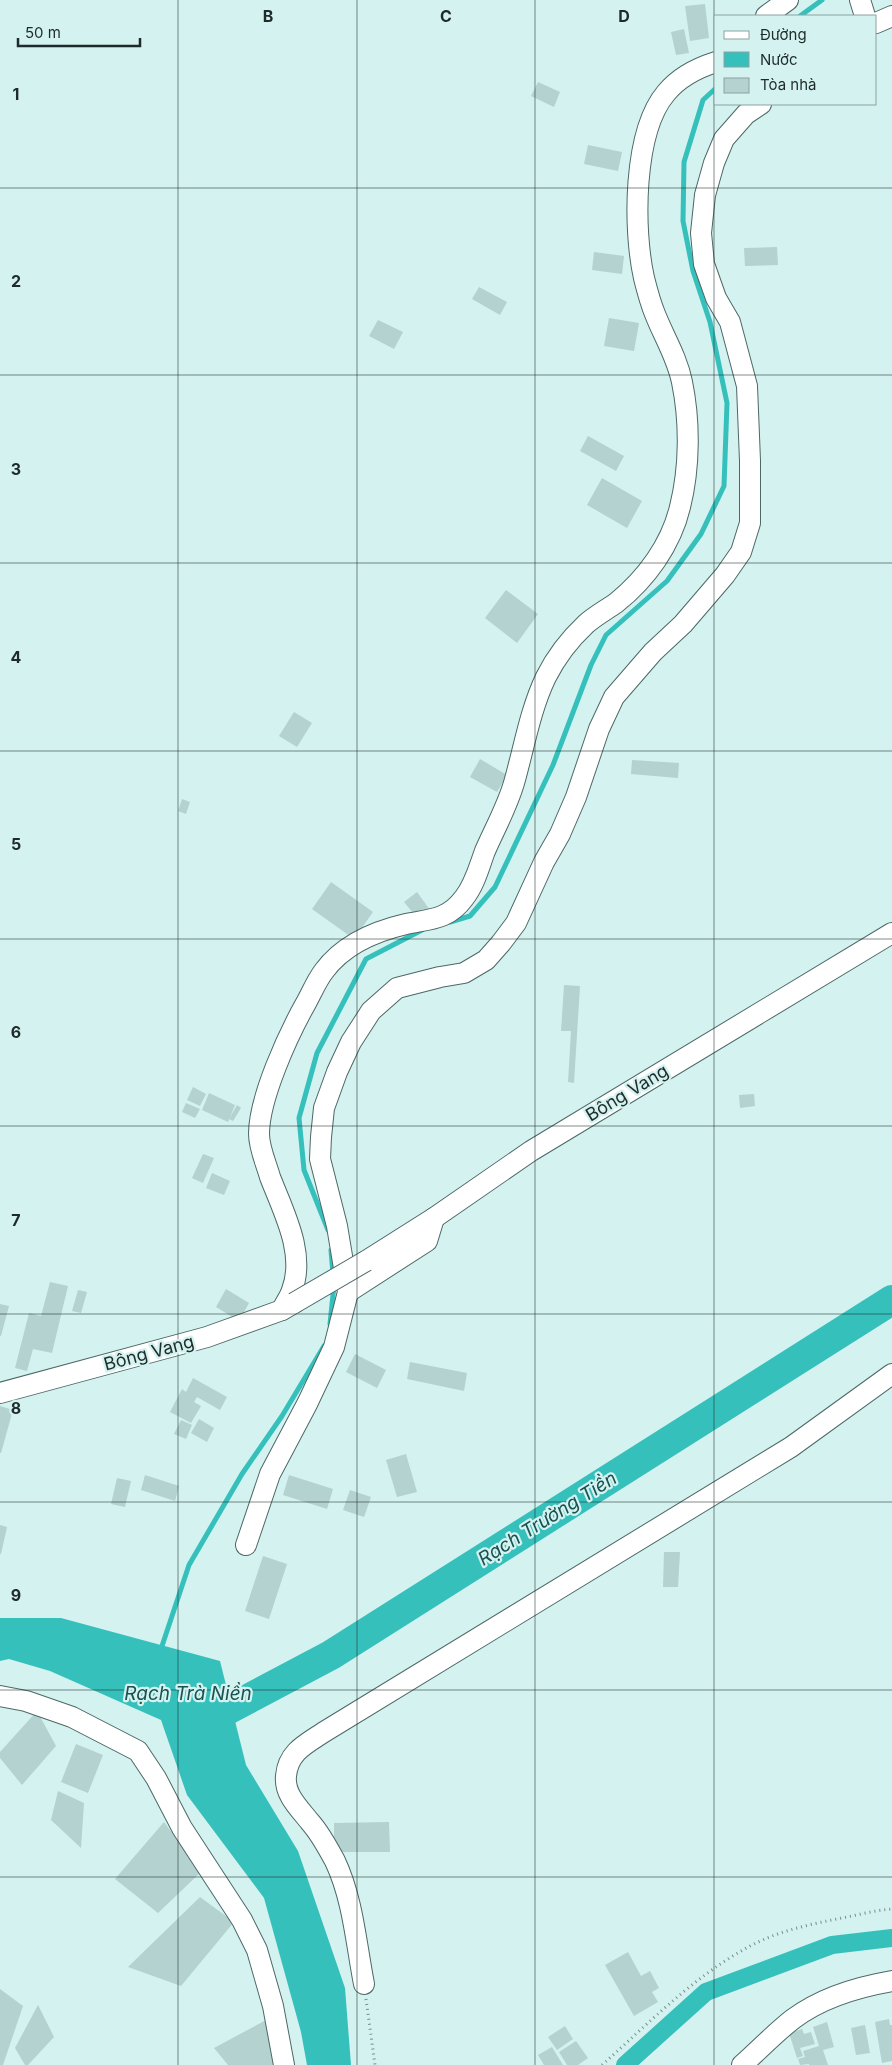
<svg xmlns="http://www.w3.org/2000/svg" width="892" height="2065" font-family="Inter,sans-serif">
	<rect width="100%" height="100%" fill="#d3f2f0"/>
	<!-- water -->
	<path fill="#35c0bc" d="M0,1618H61L220,1661L246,1765L298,1851L345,1988L351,2065H307L301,2032L264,1898L187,1795L161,1720L50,1671L9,1659L0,1661Z"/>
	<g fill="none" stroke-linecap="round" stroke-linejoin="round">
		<!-- stream -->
		<g stroke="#35c0bc" stroke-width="5">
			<path d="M800,16L822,0"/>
			<path d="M450,922L470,916L495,887L553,765L591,665L606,635L667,581L701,534L724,486L727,403L710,322L693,271L683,221L684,162L703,100L716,88"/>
			<path d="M328,1230L304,1170L299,1118L317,1053L366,959L422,930"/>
			<path d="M331,1250L333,1274"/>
			<path d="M330,1324L334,1285"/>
			<path d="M160,1652L189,1565L242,1474L282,1416L324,1346"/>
		</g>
		<!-- canal -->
		<path stroke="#35c0bc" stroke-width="18" d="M625,2065L706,1992L832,1945L892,1938"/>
		<!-- river -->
		<path stroke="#35c0bc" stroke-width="30" d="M197,1726L331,1655L892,1300"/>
	</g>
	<!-- building -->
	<g fill="#b3d2d0">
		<path d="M705,4L709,38L690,41L685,6Z"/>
		<path d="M684,29L689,53L676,55L671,32Z"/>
		<path d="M538,82L560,92L554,107L531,96Z"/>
		<path d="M588,145L622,152L618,171L584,164Z"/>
		<path d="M777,247L778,265L745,266L744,248Z"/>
		<path d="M594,252L624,256L622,274L592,270Z"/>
		<path d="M479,287L507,302L500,315L472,299Z"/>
		<path d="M609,318L639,323L634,351L604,346Z"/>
		<path d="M378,320L403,332L394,349L369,336Z"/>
		<path d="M588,436L624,456L616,471L580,451Z"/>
		<path d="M602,478L642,501L627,528L587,505Z"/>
		<path d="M506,590L538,614L517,643L485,618Z"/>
		<path d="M294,712L312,723L297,747L279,736Z"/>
		<path d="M480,759L507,775L497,792L470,777Z"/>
		<path d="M632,760L679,763L678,778L631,774Z"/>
		<path d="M182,799L190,802L186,814L178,811Z"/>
		<path d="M331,882L373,912L354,939L312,909Z"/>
		<path d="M417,892L430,910L418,919L404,902Z"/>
		<path d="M564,985L580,986L574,1083L568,1082L571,1031H561Z"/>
		<path d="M193,1087L206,1094L200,1106L187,1100Z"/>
		<path d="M209,1093L235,1105L228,1122L202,1110Z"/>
		<path d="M754,1094L755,1106L740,1108L739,1095Z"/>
		<path d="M186,1103L200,1109L195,1118L182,1112Z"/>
		<path d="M237,1105L241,1108L233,1121L229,1119Z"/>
		<path d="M203,1154L214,1158L203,1183L192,1178Z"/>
		<path d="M212,1173L230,1181L224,1195L206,1188Z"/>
		<path d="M50,1282L68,1286L52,1353L33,1349L27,1371L15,1368L29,1313L41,1316Z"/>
		<path d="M226,1289L249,1303L239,1321L216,1307Z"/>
		<path d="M78,1290L87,1292L81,1313L72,1311Z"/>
		<path d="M0,1304L9,1306L1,1336H0Z"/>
		<path d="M355,1354L386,1370L377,1388L346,1372Z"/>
		<path d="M410,1362L467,1373L464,1391L407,1379Z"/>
		<path d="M193,1378L227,1397L220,1410L197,1397L194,1402L201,1406L191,1423L170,1412L182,1389L186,1392Z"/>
		<path d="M0,1406L13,1410L1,1453H0Z"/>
		<path d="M199,1419L214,1428L207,1442L191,1433Z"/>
		<path d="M181,1420L192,1425L186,1439L174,1434Z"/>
		<path d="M406,1454L417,1492L397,1497L386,1460Z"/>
		<path d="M145,1475L179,1486L175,1501L141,1490Z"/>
		<path d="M289,1475L333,1489L327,1509L283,1495Z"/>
		<path d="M117,1478L131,1481L125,1507L111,1504Z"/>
		<path d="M350,1490L371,1497L364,1517L343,1510Z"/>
		<path d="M0,1525L7,1527L1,1554H0Z"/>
		<path d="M664,1552H680L678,1587H663Z"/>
		<path d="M263,1556L287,1564L269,1619L245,1611Z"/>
		<path d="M37,1711L56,1746L22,1785L0,1758V1752Z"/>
		<path d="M76,1744L103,1755L88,1793L61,1782Z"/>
		<path d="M58,1791L84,1803L81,1848L51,1820Z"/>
		<path d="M164,1822L201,1872L158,1913L115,1879Z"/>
		<path d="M389,1822L390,1852H334V1823Z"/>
		<path d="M200,1897L234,1922L181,1986L128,1967Z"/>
		<path d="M628,1952L641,1976L650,1971L659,1988L652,1992L658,2002L634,2016L605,1965Z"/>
		<path d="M0,1989L23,2006L3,2065H0Z"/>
		<path d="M38,2005L54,2037L28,2065H25L15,2048Z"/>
		<path d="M268,2019L274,2065H228L214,2048Z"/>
		<path d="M889,2019L890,2025H892V2061L882,2063L875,2022Z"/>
		<path d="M827,2022L834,2047L823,2050L828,2065H809V2064L800,2065L798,2059L805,2057L803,2051L819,2046L813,2027Z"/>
		<path d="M865,2025L870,2053L856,2055L851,2028Z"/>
		<path d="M565,2026L573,2039L557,2050L548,2037Z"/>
		<path d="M802,2029L804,2034L811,2032L815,2044L800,2048L803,2056L797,2058L789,2033Z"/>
		<path d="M576,2041L588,2058L578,2065H567L559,2052Z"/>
		<path d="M552,2047L563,2065H544L538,2055Z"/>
	</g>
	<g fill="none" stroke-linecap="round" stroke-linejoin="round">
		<defs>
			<g id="minor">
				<path d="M860,0L865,16"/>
				<path d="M766,16L788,0"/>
				<path d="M876,23L892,16"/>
				<path d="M366,1261L434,1218L531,1151L892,933"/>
				<path d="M348,1292L427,1241L434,1218"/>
				<path d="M282,1310C285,1303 290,1297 292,1290C306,1253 283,1211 270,1177C266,1163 259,1148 259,1134C259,1098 288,1035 306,1003C312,992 317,980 324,971C343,945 376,931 406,924C430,919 448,920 464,898C475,884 479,867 485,851C495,828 507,807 514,783C524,748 530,710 546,677C556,657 570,639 586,624C595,616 606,610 616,603C646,579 671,545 680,507C690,467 690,421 682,382C677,357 664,337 655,314C650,302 647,290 644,278C633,229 633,132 666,93C679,77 697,68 716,62"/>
				<path d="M0,1393L207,1337L282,1310L294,1303"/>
				<path d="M246,1545L270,1474L307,1404L334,1347L348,1292L337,1226L320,1159L321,1137L324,1108L337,1072L351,1042L371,1011L397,988L440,977L464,973L486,960L501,943L516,923L544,862L560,834L576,797L599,729L614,697L653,652L683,624L725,575L741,552L750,523V461L747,386L730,322L716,298L704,264L701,233L705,195L714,163L724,139L746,114L761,104"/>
				<path d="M0,1696L26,1701L72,1717L138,1751L156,1778L182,1828L242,1920L257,1950L273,2006L284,2065"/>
				<path d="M364,1984C356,1943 353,1899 335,1861C328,1848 320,1833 310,1822C300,1809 284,1795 286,1776C288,1752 306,1744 324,1732L791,1447L892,1374"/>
				<path d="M742,2065C759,2050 775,2033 793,2019C822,1997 857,1987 892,1981"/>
			</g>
		</defs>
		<!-- minor casing -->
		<use href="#minor" stroke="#4c6867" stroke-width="22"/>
		<!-- path -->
		<g stroke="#788e8c" stroke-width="3" stroke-dasharray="1 4" stroke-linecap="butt">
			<path d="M366,1999L375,2065"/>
			<path d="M602,2065C647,2025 690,1980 743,1950C775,1931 811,1924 847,1917C862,1914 877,1910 892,1909"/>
		</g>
		<!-- minor -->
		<use href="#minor" stroke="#fff" stroke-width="20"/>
		<defs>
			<path id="minor-bridge" d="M294,1303L366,1261"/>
		</defs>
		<!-- minor-bridge casing -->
		<use href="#minor-bridge" stroke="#4c6867" stroke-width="22" stroke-linecap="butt"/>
		<!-- minor-bridge -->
		<use href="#minor-bridge" stroke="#fff" stroke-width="20"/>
	</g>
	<!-- grid -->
	<path fill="none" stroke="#1f2b2a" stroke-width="1" stroke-opacity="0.55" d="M178,0V2065M357,0V2065M535,0V2065M714,0V2065M0,188H892M0,375H892M0,563H892M0,751H892M0,939H892M0,1126H892M0,1314H892M0,1502H892M0,1690H892M0,1877H892"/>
	<g text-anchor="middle" stroke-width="4.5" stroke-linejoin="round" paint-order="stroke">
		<!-- street labels -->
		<g font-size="18" fill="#1f2b2a" stroke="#d3f2f0">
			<text transform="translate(627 1093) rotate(-31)" y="6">Bông Vang</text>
			<text transform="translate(149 1353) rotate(-15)" y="6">Bông Vang</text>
		</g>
		<!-- water labels -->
		<g font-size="19" font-style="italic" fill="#195250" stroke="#d3f2f0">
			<text transform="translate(547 1518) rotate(-32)" y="7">Rạch Trường Tiền</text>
			<text x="188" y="1700">Rạch Trà Niền</text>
		</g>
	</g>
	<g font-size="16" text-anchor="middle" font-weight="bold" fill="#1f2b2a" stroke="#d3f2f0" stroke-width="4.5" stroke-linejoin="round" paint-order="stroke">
		<text x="268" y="22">B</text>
		<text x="446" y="22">C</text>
		<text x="624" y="22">D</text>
		<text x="16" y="100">1</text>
		<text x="16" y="287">2</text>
		<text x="16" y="475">3</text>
		<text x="16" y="663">4</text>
		<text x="16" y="850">5</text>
		<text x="16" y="1038">6</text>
		<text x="16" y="1226">7</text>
		<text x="16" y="1414">8</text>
		<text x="16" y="1601">9</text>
	</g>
	<!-- legend -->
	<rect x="714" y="15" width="162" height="90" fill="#d3f2f0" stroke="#8ba2a1"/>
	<rect x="724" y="31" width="25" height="8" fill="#ffffff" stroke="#8ba2a1"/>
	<text x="760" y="40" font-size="15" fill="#1f2b2a">Đường</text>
	<rect x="724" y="52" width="25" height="15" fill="#35c0bc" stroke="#8ba2a1"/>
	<text x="760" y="65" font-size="15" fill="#1f2b2a">Nước</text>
	<rect x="724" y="78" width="25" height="15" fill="#b3d2d0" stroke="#8ba2a1"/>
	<text x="760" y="90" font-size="15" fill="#1f2b2a">Tòa nhà</text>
	<!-- scale -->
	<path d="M18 38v8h122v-8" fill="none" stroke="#1f2b2a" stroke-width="2.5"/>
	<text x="25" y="38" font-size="15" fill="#1f2b2a" stroke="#d3f2f0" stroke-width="4" paint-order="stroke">50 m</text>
</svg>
